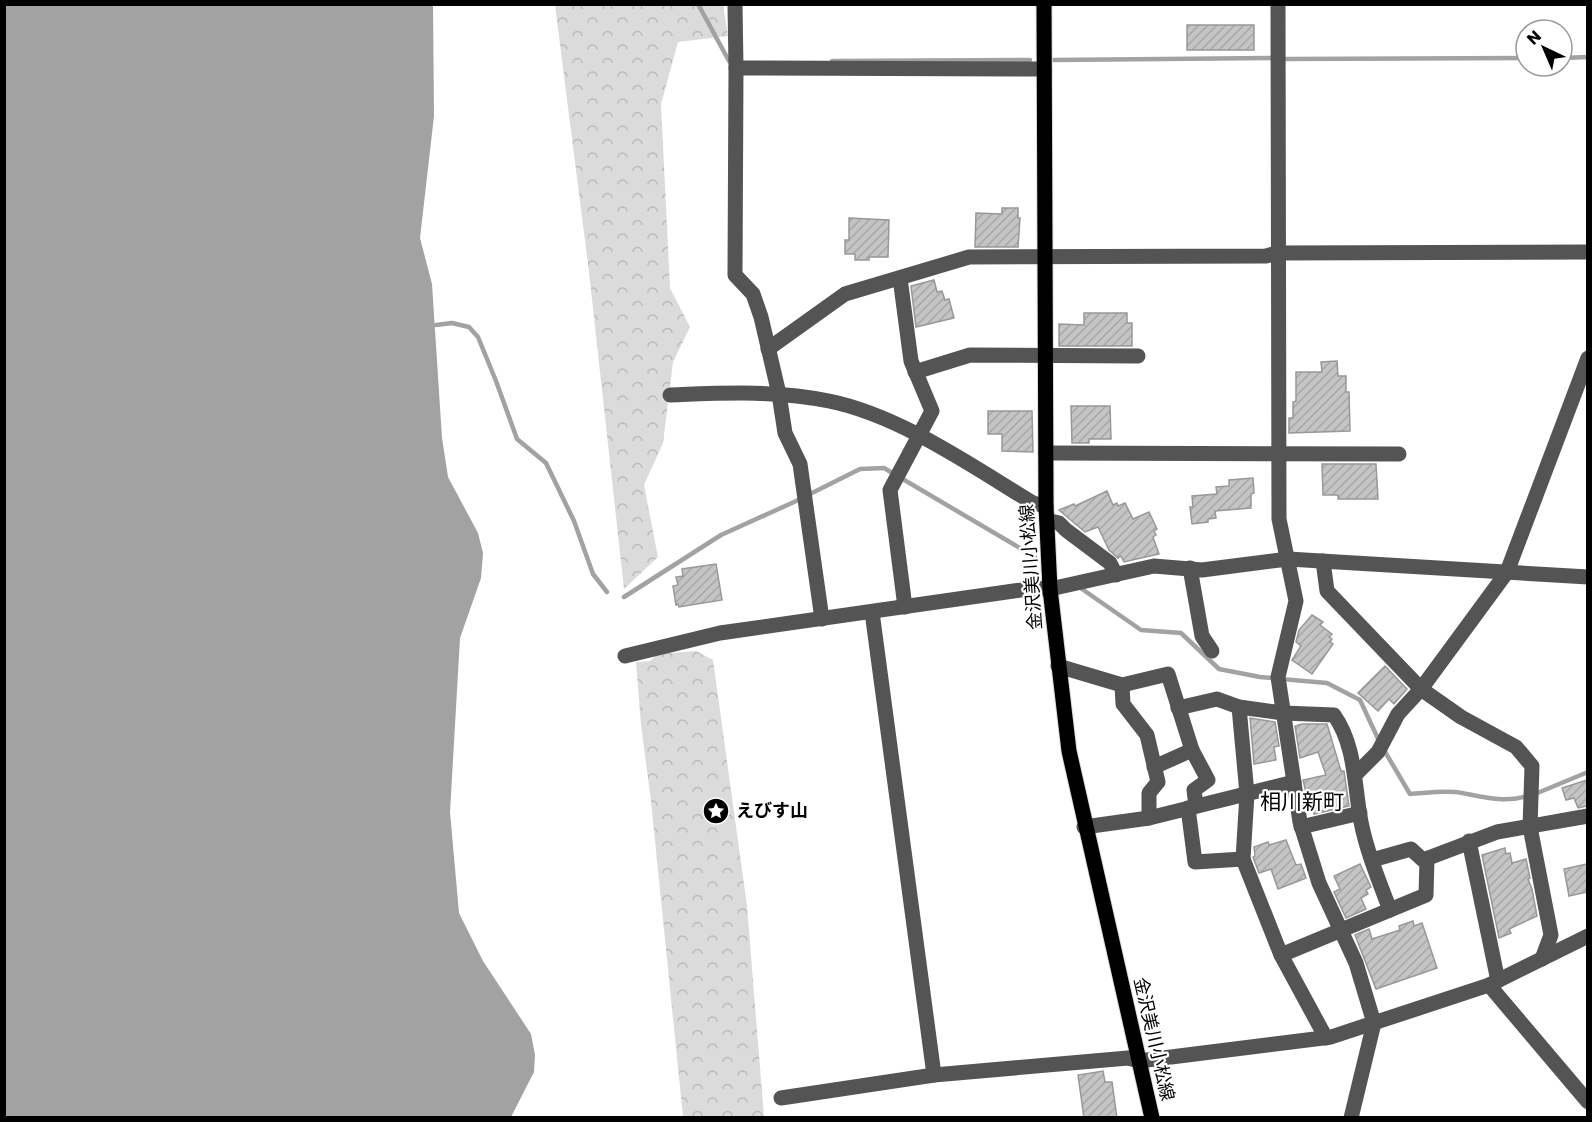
<svg xmlns="http://www.w3.org/2000/svg" width="1592" height="1122" font-family="Poppins,'Noto Sans JP',sans-serif">
	<defs>
		<pattern id="forest-crowns" width="20" height="18" patternUnits="userSpaceOnUse" patternTransform="scale(1.5)"><rect width="20" height="18" fill="#dbdbdb"/><path d="M2 6a3 3 0 1 1 6 0M12 15a3 3 0 1 1 6 0" fill="none" stroke="#bababa"/></pattern>
		<pattern id="building-hatch" width="6" height="6" patternUnits="userSpaceOnUse" patternTransform="scale(1.5)"><rect width="6" height="6" fill="#c4c4c4"/><path d="M-1 1l2-2M0 6l6-6M5 7l2-2" fill="none" stroke="#a7a7a7"/></pattern>
	</defs>
	<rect width="100%" height="100%" fill="#fff"/>
	<!-- forest -->
	<g fill="url(#forest-crowns)">
		<path d="M555,5H723L728,36L678,42L661,104L670,288L690,327L673,362L663,443L644,485L658,557L624,589L589,272Z"/>
		<path d="M661,651L671,653L696,651L713,660L747,906L764,1117H683L651,801L641,725L636,662L650,661Z"/>
	</g>
	<!-- water -->
	<path fill="#a2a2a2" d="M5,4L433,5L434,116L420,238L432,284L442,438L448,477L478,533L483,553L481,578L460,638L450,812L459,913L483,961L531,1034L535,1055L534,1072L511,1117H5Z"/>
	<g fill="none" stroke-linecap="round" stroke-linejoin="round">
		<!-- stream -->
		<g stroke="#a2a2a2" stroke-width="4.5">
			<path d="M698,4L729,61"/>
			<path d="M1562,58L1588,57"/>
			<path d="M1286,59L1526,58"/>
			<path d="M1053,60L1271,58"/>
			<path d="M832,61L1030,60"/>
			<path d="M436,325L452,323L469,327L478,337L496,381L517,439L546,463L574,521L593,574L607,592"/>
			<path d="M1082,589L1141,630L1181,633L1219,669L1260,677L1327,683L1360,700L1380,743"/>
			<path d="M624,597L721,535L794,502L860,469L884,468L1035,557"/>
			<path d="M1384,750L1410,794C1427,793 1446,790 1462,793C1483,797 1505,803 1527,796"/>
			<path d="M1535,794L1588,772"/>
		</g>
	</g>
	<!-- building -->
	<g fill="url(#building-hatch)" stroke="#989898" stroke-width="1.5">
		<rect x="1187" y="25" width="67" height="25"/>
		<path d="M1002,208H1018V218H1020L1018,247H975L976,213L1002,214Z"/>
		<path d="M849,218L889,220L888,257H869V260H855V254H845V240H849Z"/>
		<path d="M934,280L937,292L942,291L945,300L949,299L954,318L916,327L911,286Z"/>
		<path d="M1084,313H1127V323H1132V346H1059V324L1084,325Z"/>
		<path d="M1337,361L1338,376H1346V392H1349L1350,431L1289,433V418H1293V402L1296,401V372H1322L1321,362Z"/>
		<path d="M1071,406H1110L1111,439H1089V443H1072Z"/>
		<path d="M988,411H1032L1033,452L1002,451V434H988Z"/>
		<path d="M1322,464H1376L1378,499H1338V495H1323Z"/>
		<path d="M1253,478L1254,493L1251,494V508L1215,511L1216,518L1208,519V522L1192,524L1190,507H1193L1192,496L1217,494L1216,487L1229,486V480Z"/>
		<path d="M1107,491L1113,505L1117,503L1118,506L1125,503L1133,519L1149,512L1157,529L1154,531L1156,535L1153,537L1159,554L1124,562L1121,556L1118,558L1109,550L1098,527L1085,532L1059,510L1074,504L1075,506Z"/>
		<path d="M716,564L722,600L679,607L678,604L676,605L673,586L678,585L676,577L683,576L682,569Z"/>
		<path d="M1312,615L1323,622L1320,625L1332,634L1329,637L1332,639L1330,642L1333,644L1312,674L1292,660L1301,646L1296,642L1299,630Z"/>
		<path d="M1385,666L1407,689L1394,704L1389,699L1378,711L1358,693Z"/>
		<path d="M1250,718L1275,722L1279,746L1274,747L1276,760L1254,764Z"/>
		<path d="M1302,724H1327L1341,771H1344L1349,806L1314,814L1311,804L1309,805L1303,780L1326,775L1318,752L1300,758L1295,726Z"/>
		<path d="M1587,780V806L1578,808L1574,798L1566,800L1562,788Z"/>
		<path d="M1286,840L1296,865L1301,864L1306,878L1278,889L1271,869L1259,873L1253,857L1255,856L1254,847L1268,842L1269,845Z"/>
		<path d="M1505,848L1506,854L1510,853L1512,863L1526,859L1530,878L1528,879L1532,889L1537,916L1509,929L1511,933L1499,938L1482,855Z"/>
		<path d="M1360,864L1371,887L1366,890L1368,894L1361,898L1366,909L1346,918L1334,892L1340,889L1334,876Z"/>
		<path d="M1587,864V892L1569,896L1564,869Z"/>
		<path d="M1413,921L1414,926L1422,923L1437,968L1376,989L1355,935L1369,929L1372,939L1400,930L1399,926Z"/>
		<path d="M1103,1071L1105,1082H1112L1117,1118H1084L1078,1075Z"/>
	</g>
	<g fill="none" stroke-linecap="round" stroke-linejoin="round">
		<defs>
			<path id="major" d="M1044,4L1046,506L1050,589L1069,751L1152,1118"/>
		</defs>
		<!-- major casing -->
		<use href="#major" stroke="#dbdbdb" stroke-width="17"/>
		<!-- minor -->
		<g stroke="#545454" stroke-width="15">
			<path d="M735,4L736,68L735,275L753,294L761,317L779,394L785,433L800,464L822,619"/>
			<path d="M1278,4L1279,519L1296,601L1278,677L1300,822L1319,883L1356,963L1374,1023L1351,1118"/>
			<path d="M736,68L1044,69"/>
			<path d="M900,278L911,361L932,411L890,490L905,607"/>
			<path d="M768,349L845,294L969,257L1266,256L1277,253L1588,252"/>
			<path d="M915,372L970,355L1138,356"/>
			<path d="M670,395C724,393 775,390 829,401C899,415 972,466 1033,503L1046,506"/>
			<path d="M1046,453L1399,454"/>
			<path d="M1047,520L1059,523L1066,530L1110,563L1116,575"/>
			<path d="M1323,561L1327,591L1421,689L1461,717L1516,747L1532,766L1530,827L1551,935L1542,959"/>
			<path d="M1190,568L1202,636L1212,651"/>
			<path d="M872,612L934,1075"/>
			<path d="M625,656L720,633L1035,588L1050,589L1154,566L1202,570L1288,559L1588,577"/>
			<path d="M1058,666L1122,685L1168,674L1192,750L1208,780L1194,790L1196,806"/>
			<path d="M1122,685L1123,704L1147,735L1158,782L1149,793V818"/>
			<path d="M1239,707L1247,794L1243,859L1281,955L1326,1038"/>
			<path d="M1178,708L1217,699L1239,707L1283,713L1334,715C1356,746 1354,786 1361,822C1367,852 1379,881 1390,910"/>
			<path d="M1154,767L1192,750"/>
			<path d="M1355,775L1378,752L1398,714L1421,689L1507,572L1588,358"/>
			<path d="M1188,808L1195,862L1243,859"/>
			<path d="M1084,827L1149,818L1294,782"/>
			<path d="M1301,827L1360,813"/>
			<path d="M1469,841L1498,981"/>
			<path d="M1372,860L1411,849L1423,860L1497,832L1588,816"/>
			<path d="M1281,955L1426,895L1427,859"/>
			<path d="M1489,985L1588,1102"/>
			<path d="M781,1098L934,1075L1128,1058L1139,1061L1331,1037L1489,985L1588,936"/>
		</g>
		<!-- major -->
		<use href="#major" stroke="#000" stroke-width="15"/>
	</g>
	<!-- icons -->
	<defs>
		<symbol id="sight-disc" viewBox="-11 -11 22 22"><circle r="9.5" fill="#000" stroke="#fff"/><path d="M0-6L1.8-2.2L6-1.7L2.9 1.2L3.7 5.4L0 3.3L-3.7 5.4L-2.9 1.2L-6-1.7L-1.8-2.2Z" fill="#fff"/></symbol>
	</defs>
	<g fill-rule="evenodd">
		<use href="#sight-disc" x="701" y="796" width="30" height="30"/>
	</g>
	<g text-anchor="middle" stroke-width="4.5" stroke-linejoin="round" paint-order="stroke">
		<!-- street labels -->
		<g font-size="18" fill="#000" stroke="#fff">
			<text transform="translate(1031 567) rotate(-94)" y="6">金沢美川小松線</text>
			<text transform="translate(1154 1039) rotate(77)" y="6">金沢美川小松線</text>
		</g>
		<!-- poi labels -->
		<g font-size="18" font-weight="bold" fill="#000" stroke="#fff" text-anchor="start">
			<text x="736" y="817">えびす山</text>
		</g>
		<!-- quarter labels -->
		<g font-size="21" fill="#000" stroke="#fff">
			<text x="1302" y="809">相川新町</text>
		</g>
	</g>
	<!-- border -->
	<rect width="1592" height="1122" fill="none" stroke="#000000" stroke-width="12"/>
	<!-- north arrow -->
	<g transform="translate(1544 48) rotate(316)"><circle r="28" fill="#ffffff" stroke="#999999" stroke-width="1.5"/>
	<path d="M0-4.5L10 22L0 15L-10 22Z" fill="#000000"/>
	<text y="-9" font-size="16" font-weight="bold" text-anchor="middle" fill="#000000">N</text>
	</g>
</svg>
